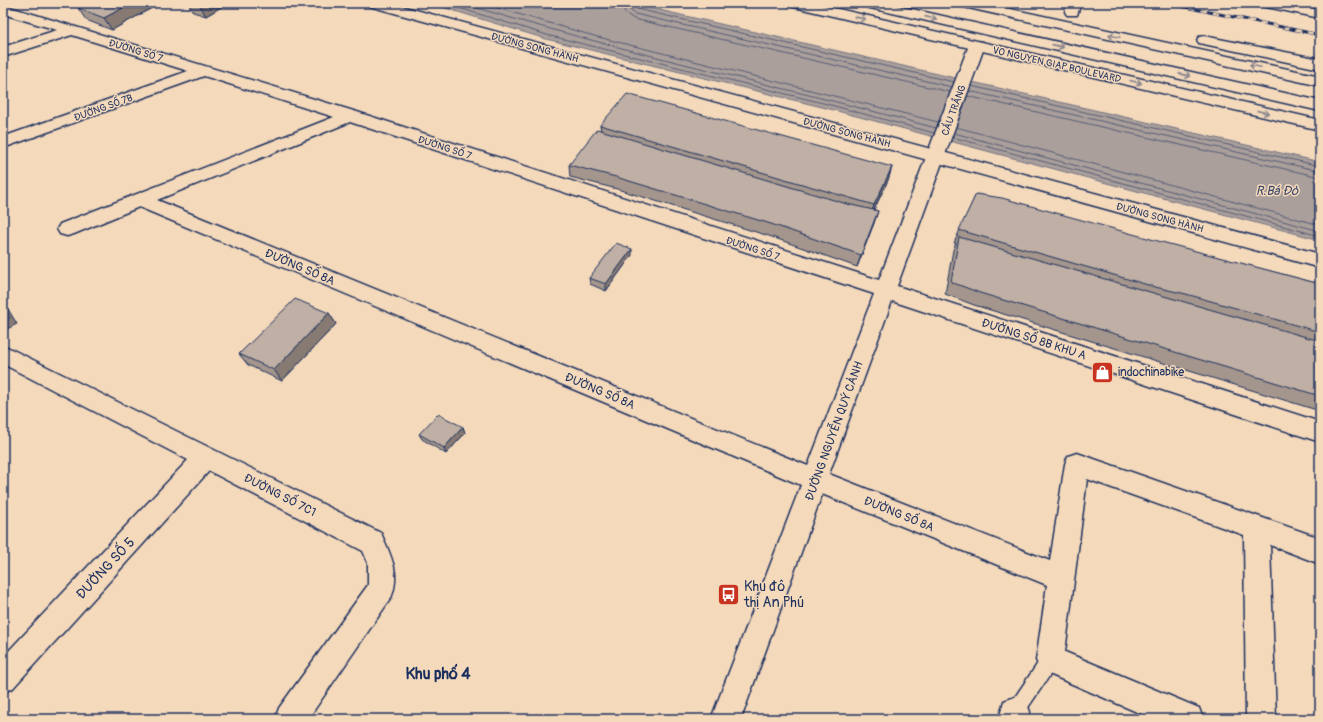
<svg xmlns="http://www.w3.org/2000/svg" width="1323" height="722" font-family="Pangolin,sans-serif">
	<rect width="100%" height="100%" fill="#f4d9bb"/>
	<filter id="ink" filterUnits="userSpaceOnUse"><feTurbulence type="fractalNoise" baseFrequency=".025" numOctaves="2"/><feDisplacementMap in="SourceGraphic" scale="8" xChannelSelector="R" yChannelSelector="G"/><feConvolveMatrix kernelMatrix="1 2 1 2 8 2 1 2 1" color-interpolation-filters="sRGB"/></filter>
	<g filter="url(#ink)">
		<!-- water -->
		<path fill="#aa9f9b" stroke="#717283" d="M429,3H629L1320,162V240L826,108L546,39Z"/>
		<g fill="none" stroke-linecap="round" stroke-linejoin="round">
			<!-- shore -->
			<g stroke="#545c76" stroke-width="1">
				<path d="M443,3L547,35L827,104L934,133"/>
				<path d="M460,3C617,51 778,85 936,128"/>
				<path d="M480,3L594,36L938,122"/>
				<path d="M622,3L625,13L634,19L950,92"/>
				<path d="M628,3L630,10L635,14L952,87"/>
				<path d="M633,3L637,9L954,82"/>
				<path d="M971,86L1320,166"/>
				<path d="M969,91L1320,171"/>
				<path d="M967,96L1320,177"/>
				<path d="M956,127L1320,225"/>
				<path d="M954,133L1320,231"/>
				<path d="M952,137L1320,236"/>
			</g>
			<defs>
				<path id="service" d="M1050,652L1056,654L1058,660L1056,666L1021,718H1009L1007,712L1009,706L1044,654Z"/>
				<g id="minor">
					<path d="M1067,3H1081L1077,15H1067L1065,12Z"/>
					<path d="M3,5L357,112L879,280L969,45L972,42H982L985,45L897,286L1320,422V442L892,301L829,474L1050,561L1065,464L1068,456L1077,453L1320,538V564L1270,545L1276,719H1246L1244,535L1087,479L1065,652L1199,708L1203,719H1153L1040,670L1036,660L1047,585L822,494L741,719H711L801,485L139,207L74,234L67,236L60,234L57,229L60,224L334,117L204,76L3,148V137L188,71L72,35L3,57V47L57,30L3,14ZM350,122L874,294L808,466L157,200Z"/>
					<path d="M3,345L381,533C391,556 401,574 391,598L308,719H275L279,708L368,585V563L363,551L209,471L13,688L3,692V657L188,460L3,364Z"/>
					<path d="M1015,697L1026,701L1030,712L1029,719H999L1004,701Z"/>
				</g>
				<g id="secondary">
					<path d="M367,3H390L1320,254V268L369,6Z"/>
					<path d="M1259,3H1287L1320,10V18L1261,6Z"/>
				</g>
				<g id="trunk">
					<path d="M787,3H812L1320,120V130L794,7L789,6Z"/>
					<path d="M859,3H885L1320,101V111L866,7L861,6Z"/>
					<path d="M957,3H983L1320,76V86L964,7L959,6Z"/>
					<path d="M1204,36L1320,59V69L1199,43L1197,40L1199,37Z"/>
				</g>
			</defs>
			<!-- service casing -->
			<use href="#service" stroke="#1b2f5e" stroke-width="3"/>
			<!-- minor casing -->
			<use href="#minor" stroke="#1b2f5e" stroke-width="3"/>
			<!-- secondary casing -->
			<use href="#secondary" stroke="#1b2f5e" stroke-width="3"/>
			<!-- trunk casing -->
			<use href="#trunk" stroke="#1b2f5e" stroke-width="3"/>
			<!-- service -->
			<use href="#service" fill="#f4d9bb" fill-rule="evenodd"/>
			<!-- minor -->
			<use href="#minor" fill="#f4d9bb" fill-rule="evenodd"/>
			<!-- secondary -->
			<use href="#secondary" fill="#f4d9bb" fill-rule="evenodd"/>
			<!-- trunk -->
			<use href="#trunk" fill="#f4d9bb" fill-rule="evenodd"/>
			<defs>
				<path id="rail" d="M1166,3L1320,35"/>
			</defs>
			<!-- rail casing -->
			<use href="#rail" stroke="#1b2f5e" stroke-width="3"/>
			<!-- rail -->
			<use href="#rail" stroke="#f4d9bb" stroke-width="2" stroke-dasharray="6" stroke-linecap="butt"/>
		</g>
		<!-- wall -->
		<g fill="#a4968d" stroke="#1b2f5e">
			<path d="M188,3H228L206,16L193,12Z"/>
			<path d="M159,4L112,30L86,20L78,8Z"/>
			<path d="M600,125L892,167L888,180L874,210L878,211L874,223L857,267L769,236L617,189L570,177L569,165L601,131Z"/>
			<path d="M976,194L1320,284V411L974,305L945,294L953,250L956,243H954Z"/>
			<path d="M632,255L606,291L590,284L589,278Z"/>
			<path d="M329,313L336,324L282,381L248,365L239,354Z"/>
			<path d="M463,427L465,433L446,454L422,439L419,434Z"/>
		</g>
		<!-- shaded-wall -->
		<g fill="#867a73" stroke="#1b2f5e">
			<path d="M132,3H159V4L112,30L104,18Z"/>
			<path d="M201,3H228L206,16L199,4Z"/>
			<path d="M892,167L888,180L870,218L874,205Z"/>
			<path d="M878,211L874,223L857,267L861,255Z"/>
			<path d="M632,249V255L606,291V284Z"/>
			<path d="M3,304L8,309L17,324L3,331Z"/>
			<path d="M329,313L336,324L282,381L274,370Z"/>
			<path d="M463,427L465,433L446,454L444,448Z"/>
		</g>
		<!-- building -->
		<g fill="#bfafa4" stroke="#1b2f5e">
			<path d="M87,3H132L104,18L78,8Z"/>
			<path d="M627,94L892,167L874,205L600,125Z"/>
			<path d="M597,129L847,204L878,211L861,255L771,224L616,177L569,165Z"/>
			<path d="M976,194L1002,198L1158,241L1320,284V332L1186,294L1155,287L959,230Z"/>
			<path d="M959,237L1320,341V396L980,293L951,282Z"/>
			<path d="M616,243L632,249L606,284L589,278Z"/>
			<path d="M295,299L329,313L274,370L239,354Z"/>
			<path d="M3,306L10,318L3,321Z"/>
			<path d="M438,414L463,427L444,448L419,434Z"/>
		</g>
		<!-- one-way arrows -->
		<defs><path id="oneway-shaft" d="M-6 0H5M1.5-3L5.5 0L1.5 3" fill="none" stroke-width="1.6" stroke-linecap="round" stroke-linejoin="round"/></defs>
		<g stroke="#88848c">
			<use href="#oneway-shaft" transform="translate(860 18) rotate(13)"/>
			<use href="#oneway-shaft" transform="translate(931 18) rotate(13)"/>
			<use href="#oneway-shaft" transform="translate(1114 36) rotate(-168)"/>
			<use href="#oneway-shaft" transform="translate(1058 46) rotate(13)"/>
			<use href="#oneway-shaft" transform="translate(1255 66) rotate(-168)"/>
			<use href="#oneway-shaft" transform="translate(1185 75) rotate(13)"/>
			<use href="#oneway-shaft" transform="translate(1136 82) rotate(13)"/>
			<use href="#oneway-shaft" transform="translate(1263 112) rotate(13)"/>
		</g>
	</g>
	<!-- icons -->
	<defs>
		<symbol id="shop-square" viewBox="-11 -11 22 22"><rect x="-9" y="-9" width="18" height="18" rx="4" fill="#c8321e" stroke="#f4d9bb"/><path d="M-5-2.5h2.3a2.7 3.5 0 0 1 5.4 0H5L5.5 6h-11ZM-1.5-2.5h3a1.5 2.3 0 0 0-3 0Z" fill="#fff"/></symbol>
		<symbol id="bus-square" viewBox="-11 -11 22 22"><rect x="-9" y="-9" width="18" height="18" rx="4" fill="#c8321e" stroke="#f4d9bb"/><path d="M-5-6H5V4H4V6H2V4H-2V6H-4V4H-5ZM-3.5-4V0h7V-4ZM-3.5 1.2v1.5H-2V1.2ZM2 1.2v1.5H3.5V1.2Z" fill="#fff"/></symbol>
	</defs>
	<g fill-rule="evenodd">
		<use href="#shop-square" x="1090" y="360" width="25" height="25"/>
		<use href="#bus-square" x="716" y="582" width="25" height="25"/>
	</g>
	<g text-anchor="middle" stroke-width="3" stroke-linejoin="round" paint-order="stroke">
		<!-- far-street labels -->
		<g font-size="10" fill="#1b2f5e" stroke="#f4d9bb">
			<text transform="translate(535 47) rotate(15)" y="4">ĐƯỜNG SONG HÀNH</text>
			<text transform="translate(136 50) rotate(17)" y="4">ĐƯỜNG SỐ 7</text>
			<text transform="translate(1057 64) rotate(13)" y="4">VO NGUYEN GIAP BOULEVARD</text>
			<text transform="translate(103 107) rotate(-20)" y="4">ĐƯỜNG SỐ 7B</text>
			<text transform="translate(953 110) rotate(-70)" y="4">CẦU TRẮNG</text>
			<text transform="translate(847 132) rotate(15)" y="4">ĐƯỜNG SONG HÀNH</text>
			<text transform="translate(445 147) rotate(18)" y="4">ĐƯỜNG SỐ 7</text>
			<text transform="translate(1160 217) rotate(15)" y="4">ĐƯỜNG SONG HÀNH</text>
			<text transform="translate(753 248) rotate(18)" y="4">ĐƯỜNG SỐ 7</text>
		</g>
		<!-- street labels -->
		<g font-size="12" fill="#1b2f5e" stroke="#f4d9bb">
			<text transform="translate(300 267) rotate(23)" y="4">ĐƯỜNG SỐ 8A</text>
			<text transform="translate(1034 339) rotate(18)" y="4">ĐƯỜNG SỐ 8B KHU A</text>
			<text transform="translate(600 391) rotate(23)" y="4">ĐƯỜNG SỐ 8A</text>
			<text transform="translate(834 431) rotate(-70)" y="4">ĐƯỜNG NGUYỄN QUÝ CẢNH</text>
			<text transform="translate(280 495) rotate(27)" y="4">ĐƯỜNG SỐ 7C1</text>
			<text transform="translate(899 514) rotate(22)" y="4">ĐƯỜNG SỐ 8A</text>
		</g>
		<!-- poi labels -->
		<g font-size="12" fill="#1b2f5e" stroke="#f4d9bb" text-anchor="start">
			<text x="1118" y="376">indochinabike</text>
		</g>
		<!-- water labels -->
		<g font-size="13" font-style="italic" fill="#38456a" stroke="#f4d9bb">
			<text x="1277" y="195">R.Bá Đỏ</text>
		</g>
		<!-- near-street labels -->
		<g font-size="14" fill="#1b2f5e" stroke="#f4d9bb">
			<text transform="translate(105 568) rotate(-47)" y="5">ĐƯỜNG SỐ 5</text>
		</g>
		<!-- near-poi labels -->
		<g font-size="14" fill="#1b2f5e" stroke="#f4d9bb" text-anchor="start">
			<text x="744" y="591">Khu đô<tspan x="744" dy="16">thị An Phú</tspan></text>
		</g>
		<!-- near-neighbourhood labels -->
		<g font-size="16" font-weight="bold" fill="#1b2f5e" stroke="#f4d9bb">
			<text x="438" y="679">Khu phố 4</text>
		</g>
	</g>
	<!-- margin -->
	<rect width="1323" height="722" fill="none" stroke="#f4d9bb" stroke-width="16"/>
	<rect x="8" y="8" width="1307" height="706" fill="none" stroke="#1b2f5e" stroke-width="1.5" filter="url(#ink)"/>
</svg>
